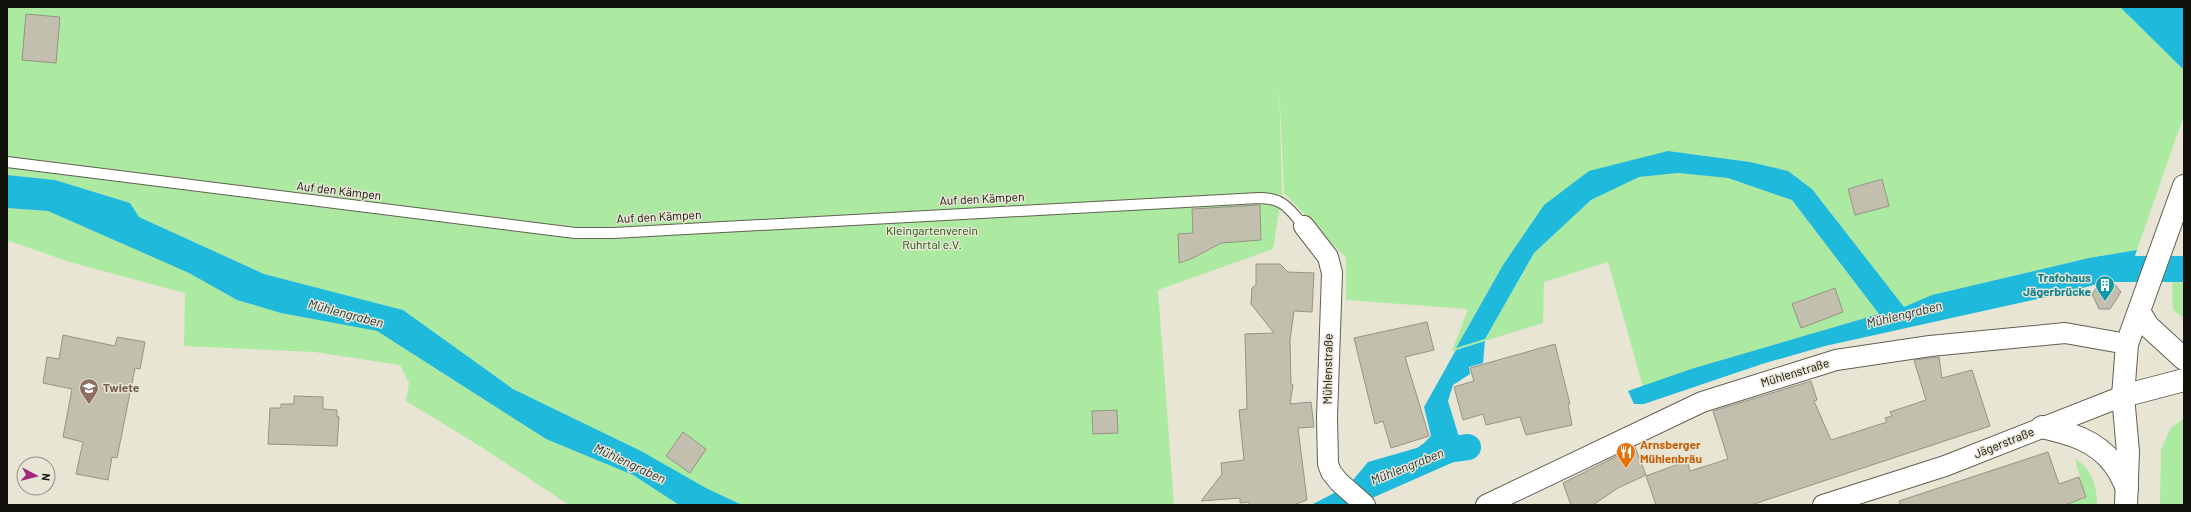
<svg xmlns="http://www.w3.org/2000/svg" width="2191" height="512" font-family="Barlow,sans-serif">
	<rect width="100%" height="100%" fill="#e8e5d5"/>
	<!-- green -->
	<g fill="#ace9a1">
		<path d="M7,7H2120L2184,70V115L2137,250L2089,258L1932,295L1904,308L1812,189L1788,171L1750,162L1668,151L1544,205L1503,265L1456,348L1485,339L1534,253L1591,200L1639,177L1678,173L1728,178L1792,200L1879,314L1691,369L1643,387L1608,262L1544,282L1543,323L1452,351L1468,309L1346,300V258L1284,193L1279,82L1282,193L1273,249L1158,290L1174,505H742L706,488L641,451L513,389L403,310L264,274L139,217L130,203L55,180L7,175Z"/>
		<path d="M7,208L48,211L189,273L237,300L281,313L377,331L546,439L633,475L679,505H569L483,448L406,401L409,383L400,365L315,352L184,346L185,293L73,263L9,241L7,249Z"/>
		<path d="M2184,253V261L2176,282L2184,283V318L2173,310L2172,286Z"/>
		<path d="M2184,418V505H2160L2161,450L2170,429Z"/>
		<path d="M2075,459C2092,468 2097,487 2097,505H2066L2085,496Z"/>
	</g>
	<!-- water -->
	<g fill="#1eb9db">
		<path d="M2120,7H2184V70Z"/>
		<path d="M1668,151L1750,162L1788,171L1812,189L1904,307L1932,295L2089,258L2137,250L2128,276L2056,295L1825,346L1762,364L1644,404H1634L1628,391L1691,369L1879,314L1792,200L1728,178L1678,173L1639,177L1591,200L1534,253L1485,339L1456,348L1503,265L1544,205L1589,171Z"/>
		<path d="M7,175L55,180L130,203L139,217L264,274L403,310L513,389L641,451L706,488L742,505H679L633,475L546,439L377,331L281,313L237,300L189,273L48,211L7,208Z"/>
		<path d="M1485,341L1483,363L1469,367L1470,374L1453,385L1448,401L1465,457L1372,498L1365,502L1348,486L1368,462L1420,447L1431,436L1424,407L1456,350Z"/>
		<path d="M1342,489L1361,505H1311Z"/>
	</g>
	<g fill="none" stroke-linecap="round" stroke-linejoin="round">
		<!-- canal -->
		<g stroke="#1eb9db" stroke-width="26">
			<path d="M2095,271L2103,269H2184"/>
			<path d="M1428,456L1446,450L1468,447"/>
		</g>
	</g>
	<!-- building -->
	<g fill="#c2bfaf" stroke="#979385">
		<path d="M26,14L60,17L56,63L22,60Z"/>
		<path d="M1882,179L1889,206L1855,215L1848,189Z"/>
		<path d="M1260,205L1261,240L1221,243L1193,258L1179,263L1178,234L1193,233L1192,209Z"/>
		<path d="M1256,264H1280L1288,272L1314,273L1312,312L1294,311L1290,340L1291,384L1293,385L1290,404L1311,402L1314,427L1298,428L1307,500L1293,505H1249V502L1240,503V498L1201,501L1222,474L1221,463L1244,460L1239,410L1247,409L1245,334L1274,333L1251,304L1252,288L1256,285Z"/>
		<path d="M2112,281L2121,292L2110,309H2099L2092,294L2098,286Z"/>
		<path d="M1835,288L1843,312L1801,328L1792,304Z"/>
		<path d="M1427,322L1434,350L1405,357L1429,436L1391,448L1383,421L1375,424L1354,338Z"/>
		<path d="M63,335L115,346L117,337L145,342L140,369L135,368L117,458L112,457L108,480L76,474L83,442L63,437L72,389L43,383L47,357L59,359Z"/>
		<path d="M1555,344L1570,404H1568L1572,425L1526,435L1520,417L1486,425L1483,414L1463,420L1454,387L1474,381L1470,368Z"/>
		<path d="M1939,357L1942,378L1972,370L1990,426L1751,505H1656L1646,476L1687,461L1690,471L1728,459L1713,411L1811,381L1817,400L1814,401L1831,440L1887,422L1885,418L1892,416L1890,412L1926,400L1914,360Z"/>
		<path d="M294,396L323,397V409L337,410V417H339L337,446L268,444L270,408H281V404H294Z"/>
		<path d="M1117,410L1118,433L1093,434L1092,411Z"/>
		<path d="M683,432L706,449L690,473L666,456Z"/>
		<path d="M1635,447L1646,475L1618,488L1593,505H1571L1563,483Z"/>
		<path d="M2048,452L2059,484L2079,477L2086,497L2065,505H1900L1899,501Z"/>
	</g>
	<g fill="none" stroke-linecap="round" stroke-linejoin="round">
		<defs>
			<path id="lane" d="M7,162L575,233H613L1259,198C1284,198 1289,209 1304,226"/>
			<g id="street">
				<path d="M1304,226L1328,257L1332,273L1327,417L1328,464L1331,472L1339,482L1365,505"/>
				<path d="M1486,505L1702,402L1836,360L1930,346L2065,333L2127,344"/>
				<path d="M1823,505L1945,466L2123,396"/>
			</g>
			<path id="secondary" d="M2123,396L2127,344L2184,186"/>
			<g id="primary">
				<path d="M2140,313L2148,326L2184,359"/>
				<path d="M2042,427C2069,433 2095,440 2113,463C2119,470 2123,480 2127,488"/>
				<path d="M2126,505L2128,452L2123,396L2184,380"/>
			</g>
		</defs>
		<!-- lane casing -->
		<use href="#lane" stroke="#625f51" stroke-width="12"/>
		<!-- street casing -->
		<use href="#street" stroke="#625f51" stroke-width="22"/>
		<!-- secondary casing -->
		<use href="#secondary" stroke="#625f51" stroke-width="24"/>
		<!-- primary casing -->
		<use href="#primary" stroke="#625f51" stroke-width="24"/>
		<!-- lane -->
		<use href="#lane" stroke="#fff" stroke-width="10"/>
		<!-- street -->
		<use href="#street" stroke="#fff" stroke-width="20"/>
		<!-- secondary -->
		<use href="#secondary" stroke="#fff" stroke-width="22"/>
		<!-- primary -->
		<use href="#primary" stroke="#fff" stroke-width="22"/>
	</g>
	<!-- icons -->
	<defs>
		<symbol id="building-pin" viewBox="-11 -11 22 30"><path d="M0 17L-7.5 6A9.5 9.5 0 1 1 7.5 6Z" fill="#0f9aa8" stroke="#e8e5d5"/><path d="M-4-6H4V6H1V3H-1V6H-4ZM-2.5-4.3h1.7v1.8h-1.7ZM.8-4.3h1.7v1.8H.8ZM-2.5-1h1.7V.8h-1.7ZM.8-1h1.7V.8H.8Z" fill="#fff"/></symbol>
		<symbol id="school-pin" viewBox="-11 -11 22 30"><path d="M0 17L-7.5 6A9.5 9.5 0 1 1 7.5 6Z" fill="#8d6e63" stroke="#e8e5d5"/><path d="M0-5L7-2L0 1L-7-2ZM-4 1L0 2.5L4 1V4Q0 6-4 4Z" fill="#fff"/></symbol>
		<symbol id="restaurant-pin" viewBox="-11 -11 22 30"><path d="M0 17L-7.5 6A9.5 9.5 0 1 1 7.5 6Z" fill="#e8710a" stroke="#e8e5d5"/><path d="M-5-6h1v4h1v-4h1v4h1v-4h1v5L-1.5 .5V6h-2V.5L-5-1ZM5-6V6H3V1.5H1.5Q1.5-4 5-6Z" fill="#fff"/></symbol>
	</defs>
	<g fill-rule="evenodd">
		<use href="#building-pin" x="2094" y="274" width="22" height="30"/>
		<use href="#school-pin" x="78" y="377" width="22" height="30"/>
		<use href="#restaurant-pin" x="1615" y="441" width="22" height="30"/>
	</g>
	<g text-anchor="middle" stroke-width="3" stroke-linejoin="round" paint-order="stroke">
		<!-- street labels -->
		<g font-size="12" fill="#12110c" stroke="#e8e5d5">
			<text transform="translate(339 191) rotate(7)" y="4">Auf den Kämpen</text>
			<text transform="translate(982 199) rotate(-3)" y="4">Auf den Kämpen</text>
			<text transform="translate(659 217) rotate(-3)" y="4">Auf den Kämpen</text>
			<text transform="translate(1328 369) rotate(-89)" y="4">Mühlenstraße</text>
			<text transform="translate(1795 373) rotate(-17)" y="4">Mühlenstraße</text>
			<text transform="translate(2004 443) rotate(-22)" y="4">Jägerstraße</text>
		</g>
		<!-- park labels -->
		<g font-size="12" fill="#185808" stroke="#e8e5d5">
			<text x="932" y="235">Kleingartenverein<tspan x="932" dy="14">Ruhrtal e.V.</tspan></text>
		</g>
		<!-- culture labels -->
		<g font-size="12" font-weight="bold" fill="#0d838f" stroke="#e8e5d5" text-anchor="end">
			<text x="2091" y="282">Trafohaus<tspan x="2091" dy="14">Jägerbrücke</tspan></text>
		</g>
		<!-- education labels -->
		<g font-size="12" font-weight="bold" fill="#785e54" stroke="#e8e5d5" text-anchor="start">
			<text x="103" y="392">Twiete</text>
		</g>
		<!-- food labels -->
		<g font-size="12" font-weight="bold" fill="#c56008" stroke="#e8e5d5" text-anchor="start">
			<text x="1640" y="449">Arnsberger<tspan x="1640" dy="14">Mühlenbräu</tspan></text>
		</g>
		<!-- water labels -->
		<g font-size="13" font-style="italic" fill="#1a3138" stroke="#e8e5d5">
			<text transform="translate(346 313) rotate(15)" y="5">Mühlengraben</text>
			<text transform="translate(1904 314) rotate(-14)" y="5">Mühlengraben</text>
			<text transform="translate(630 463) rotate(25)" y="5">Mühlengraben</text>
			<text transform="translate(1407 466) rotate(-22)" y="5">Mühlengraben</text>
		</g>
	</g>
	<!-- border -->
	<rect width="2191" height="512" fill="none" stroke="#12110c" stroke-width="16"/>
	<!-- north arrow -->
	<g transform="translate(36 476) rotate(97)"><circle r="19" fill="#e8e5d5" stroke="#929085"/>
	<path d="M0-3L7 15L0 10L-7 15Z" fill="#a2277b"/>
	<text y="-6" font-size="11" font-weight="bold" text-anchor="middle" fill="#12110c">N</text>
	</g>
</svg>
